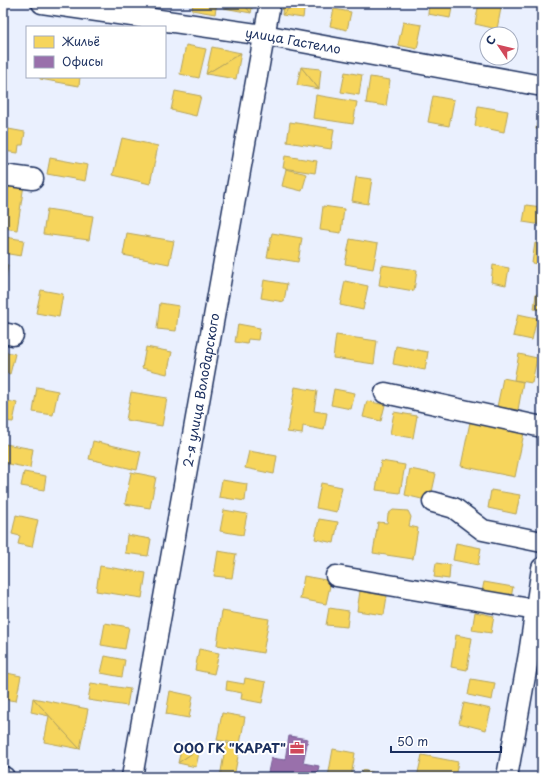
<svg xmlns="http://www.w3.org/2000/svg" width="545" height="780" font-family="'Playpen Sans',sans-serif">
	<rect width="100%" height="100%" fill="#eaf0fe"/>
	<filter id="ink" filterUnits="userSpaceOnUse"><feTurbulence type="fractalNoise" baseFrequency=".025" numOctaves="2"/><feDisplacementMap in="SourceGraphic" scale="8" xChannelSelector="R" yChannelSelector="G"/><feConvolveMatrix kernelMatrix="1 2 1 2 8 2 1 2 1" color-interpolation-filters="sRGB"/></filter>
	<g filter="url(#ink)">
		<!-- homes -->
		<g fill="#f6d55c" stroke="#b4a35d">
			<path d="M193,3H217L215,14L192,10Z"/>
			<path d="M225,3H243L251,13L224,8Z"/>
			<path d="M243,3H253L251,13Z"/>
			<path d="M283,3H295L282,15Z"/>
			<path d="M295,3H305L303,18L282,15Z"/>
			<path d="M429,3H453L450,18L428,14Z"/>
			<path d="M479,3H502L497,29L475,24Z"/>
			<path d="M542,6V25L538,24Z"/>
			<path d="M334,9L351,12L347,30L330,26Z"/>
			<path d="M3,19L7,20L4,38H3Z"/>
			<path d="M403,22L422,25L417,49L398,45Z"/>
			<path d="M186,45L206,49L199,78L180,74Z"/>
			<path d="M212,47L241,53L206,74Z"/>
			<path d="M241,53L236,79L206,74Z"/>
			<path d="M301,67L319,89L297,85Z"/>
			<path d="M301,67L321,69L319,89Z"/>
			<path d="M345,72L362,75L359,95L341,92Z"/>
			<path d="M40,77H80L79,86L40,79Z"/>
			<path d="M370,77L390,80L386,106L366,103Z"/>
			<path d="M175,91L201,96L196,116L171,110Z"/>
			<path d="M316,95L357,102L353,124L313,118Z"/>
			<path d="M433,96L454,100L449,126L428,122Z"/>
			<path d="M541,100H542V130L536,129Z"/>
			<path d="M478,106L508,111L504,132L475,126Z"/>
			<path d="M290,122L334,129L331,149L287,142Z"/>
			<path d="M3,128L25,132L23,145H19L18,153L3,151Z"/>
			<path d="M122,138L158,146L150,184L113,175Z"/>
			<path d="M285,156L317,161L315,173L283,168Z"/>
			<path d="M50,158L88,165L85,181L47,174Z"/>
			<path d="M286,169L307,174L302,191L282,186Z"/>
			<path d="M356,177L372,179L368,204L352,201Z"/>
			<path d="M3,182L24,185L17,230L3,228Z"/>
			<path d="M526,205L542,207V225L523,222Z"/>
			<path d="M323,206L344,209L341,233L320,230Z"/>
			<path d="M47,209L93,216L89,240L43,234Z"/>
			<path d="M127,233L174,241L169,264L123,255Z"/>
			<path d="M272,233L302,238L298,262L267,257Z"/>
			<path d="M5,237L24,240L21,256L3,253Z"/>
			<path d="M350,239L378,244L373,269L345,264Z"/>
			<path d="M535,243L542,245V265L532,263Z"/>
			<path d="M3,264L8,265L3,295Z"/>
			<path d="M382,265L417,270L414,291L379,285Z"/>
			<path d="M493,265L509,268L506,285L491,282Z"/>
			<path d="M264,280L287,284L284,302L261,298Z"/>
			<path d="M345,281L368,286L363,310L340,305Z"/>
			<path d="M41,290L63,294L59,317L36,313Z"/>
			<path d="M536,294L542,295V310L534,309Z"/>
			<path d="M160,303L179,306L176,331L157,329Z"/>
			<path d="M518,314L537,318L532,340L513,336Z"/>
			<path d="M238,324L260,328L258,340L248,339L247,344L235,342Z"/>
			<path d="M336,335L377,341L374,364L333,358Z"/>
			<path d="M396,346L428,352L425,370L393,364Z"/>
			<path d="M146,347L172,352L167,374L142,368Z"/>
			<path d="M3,351L15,354L10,374L3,372Z"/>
			<path d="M519,354L537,358L532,383L514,380Z"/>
			<path d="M503,378L523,382L518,410L497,407Z"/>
			<path d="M37,387L58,391L53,415L33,412Z"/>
			<path d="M295,387L317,391L314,411L327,413L324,430L303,426L302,434L287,432Z"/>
			<path d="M334,389L355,393L351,409L331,405Z"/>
			<path d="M131,392L167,398L162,426L126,420Z"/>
			<path d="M3,400L17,403L13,422L3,421Z"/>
			<path d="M367,401L385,405L381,421L363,417Z"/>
			<path d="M394,412L417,416L413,438L390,434Z"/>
			<path d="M470,422L524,433L515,477L461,466Z"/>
			<path d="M93,441L141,452L137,470L89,459Z"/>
			<path d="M5,444L33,449L30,468L3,463Z"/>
			<path d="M249,451L277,456L274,474L245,468Z"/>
			<path d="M381,461L405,465L400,493L376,490Z"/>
			<path d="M410,469L436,474L430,501L405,495Z"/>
			<path d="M24,472L46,476L44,490L21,486Z"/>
			<path d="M131,472L156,477L150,508L125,504Z"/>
			<path d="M222,480L247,484L245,501L219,497Z"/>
			<path d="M321,483L342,487L337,512L316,508Z"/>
			<path d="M491,490L520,495L516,514L488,508Z"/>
			<path d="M224,510L247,514L243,535L220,531Z"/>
			<path d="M393,510L408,511L411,517L409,526L418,528L413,559L373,553L378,522L387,523L388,514Z"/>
			<path d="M16,515L38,520L32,547L18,544L20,536L12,534Z"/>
			<path d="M319,519L338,522L334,543L315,539Z"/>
			<path d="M127,535L151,539L148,556L125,553Z"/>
			<path d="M456,543L481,548L478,565L453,560Z"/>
			<path d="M218,551L236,554L232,578L214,576Z"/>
			<path d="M436,563L450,565L449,579L434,577Z"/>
			<path d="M100,566L146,573L142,598L96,591Z"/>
			<path d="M304,576L331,581L326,604L300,599Z"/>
			<path d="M484,582L513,587L510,603L481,597Z"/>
			<path d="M360,591L387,596L384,615L357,611Z"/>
			<path d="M329,608L349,611L347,627L326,625Z"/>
			<path d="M222,611L269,619L263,653L217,645Z"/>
			<path d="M475,612L494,616L491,633L472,630Z"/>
			<path d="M105,623L129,627L125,649L101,645Z"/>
			<path d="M456,635L472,638L467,670L451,667Z"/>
			<path d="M199,649L219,653L214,674L195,670Z"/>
			<path d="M105,656L125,660L122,677L101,673Z"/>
			<path d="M7,673L21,676L16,701L3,699V690Z"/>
			<path d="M245,678L266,682L262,703L241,699L242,693L226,690L227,681L244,684Z"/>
			<path d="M471,679L495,683L492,700L468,695Z"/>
			<path d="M91,683L130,689L127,706L88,700Z"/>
			<path d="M170,691L193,696L189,718L166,714Z"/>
			<path d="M33,698L80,749L44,742L49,716L31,712Z"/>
			<path d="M33,698L88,709L80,749Z"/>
			<path d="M464,703L491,709L486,730L459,723Z"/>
			<path d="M222,713L245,717L240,744L217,740Z"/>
			<path d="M226,743L240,746L234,777H220Z"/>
			<path d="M182,745L200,748L178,763Z"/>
			<path d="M200,748L196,767L178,763Z"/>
			<path d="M333,749L355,753L351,777H328Z"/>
			<path d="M542,751V771H539Z"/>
			<path d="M422,755L458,762L455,777H417Z"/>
			<path d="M362,770L385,775L384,777H360Z"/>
		</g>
		<!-- offices -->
		<path fill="#9970ab" stroke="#735c94" d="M289,736L308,739L303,763L319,766L317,777H267L271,758L285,760Z"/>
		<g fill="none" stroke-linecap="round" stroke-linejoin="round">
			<defs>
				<g id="minor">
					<path id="s1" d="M42,3L264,35L542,86"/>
					<path d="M3,175L33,179"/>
					<path d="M3,333L13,335"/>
					<path d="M385,393L542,427"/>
					<path d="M433,502L454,508L483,530L542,542"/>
					<path d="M336,576L536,610"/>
					<path d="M3,777H4"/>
					<path id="s2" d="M132,777L270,3"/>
					<path d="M507,777L529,654L542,568"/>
				</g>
			</defs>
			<!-- minor casing -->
			<use href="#minor" stroke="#1b2f5e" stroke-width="23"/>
			<!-- minor -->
			<use href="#minor" stroke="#fff" stroke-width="20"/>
		</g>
	</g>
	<!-- icons -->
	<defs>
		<symbol id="office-bare" viewBox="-9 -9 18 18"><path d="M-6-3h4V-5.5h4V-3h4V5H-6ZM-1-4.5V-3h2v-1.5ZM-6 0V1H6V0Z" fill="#d1495b" stroke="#fff" stroke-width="2.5" paint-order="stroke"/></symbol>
	</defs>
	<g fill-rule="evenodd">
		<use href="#office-bare" x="287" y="738" width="20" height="20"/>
	</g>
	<g text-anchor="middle" stroke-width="4" stroke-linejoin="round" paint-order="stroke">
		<!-- street labels -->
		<g font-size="13" fill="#1b2f5e" stroke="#fff">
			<text dy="5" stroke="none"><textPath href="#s1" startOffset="254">улица Гастелло</textPath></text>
			<text dy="5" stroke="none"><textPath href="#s2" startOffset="393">2-я улица Володарского</textPath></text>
		</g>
		<!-- poi labels -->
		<g font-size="13" font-weight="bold" fill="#1b2f5e" stroke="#fff" text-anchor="end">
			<text x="286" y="753">ООО ГК "КАРАТ"</text>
		</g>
	</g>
	<!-- margin -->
	<rect width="545" height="780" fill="none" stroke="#fff" stroke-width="16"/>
	<rect x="8" y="8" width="529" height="764" fill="none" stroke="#1b2f5e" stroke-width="1.5" filter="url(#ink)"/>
	<!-- legend -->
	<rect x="26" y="26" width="140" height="52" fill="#ffffff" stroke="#a4acbf"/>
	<rect x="34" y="36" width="20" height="12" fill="#f6d55c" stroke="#a4acbf"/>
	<text x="62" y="46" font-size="12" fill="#1b2f5e">Жильё</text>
	<rect x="34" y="56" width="20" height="12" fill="#9970ab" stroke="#a4acbf"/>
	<text x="62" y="66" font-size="12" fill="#1b2f5e">Офисы</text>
	<!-- north arrow -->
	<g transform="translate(499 46) rotate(305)"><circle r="19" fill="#ffffff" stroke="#a4acbf"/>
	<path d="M0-3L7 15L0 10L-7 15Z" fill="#d1495b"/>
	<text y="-6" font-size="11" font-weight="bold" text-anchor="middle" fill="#1b2f5e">С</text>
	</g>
	<!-- scale -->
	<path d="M391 746v6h110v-6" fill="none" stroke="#1b2f5e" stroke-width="2"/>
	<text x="397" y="746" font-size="12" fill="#1b2f5e" stroke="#ffffff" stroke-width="3" paint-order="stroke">50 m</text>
</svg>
